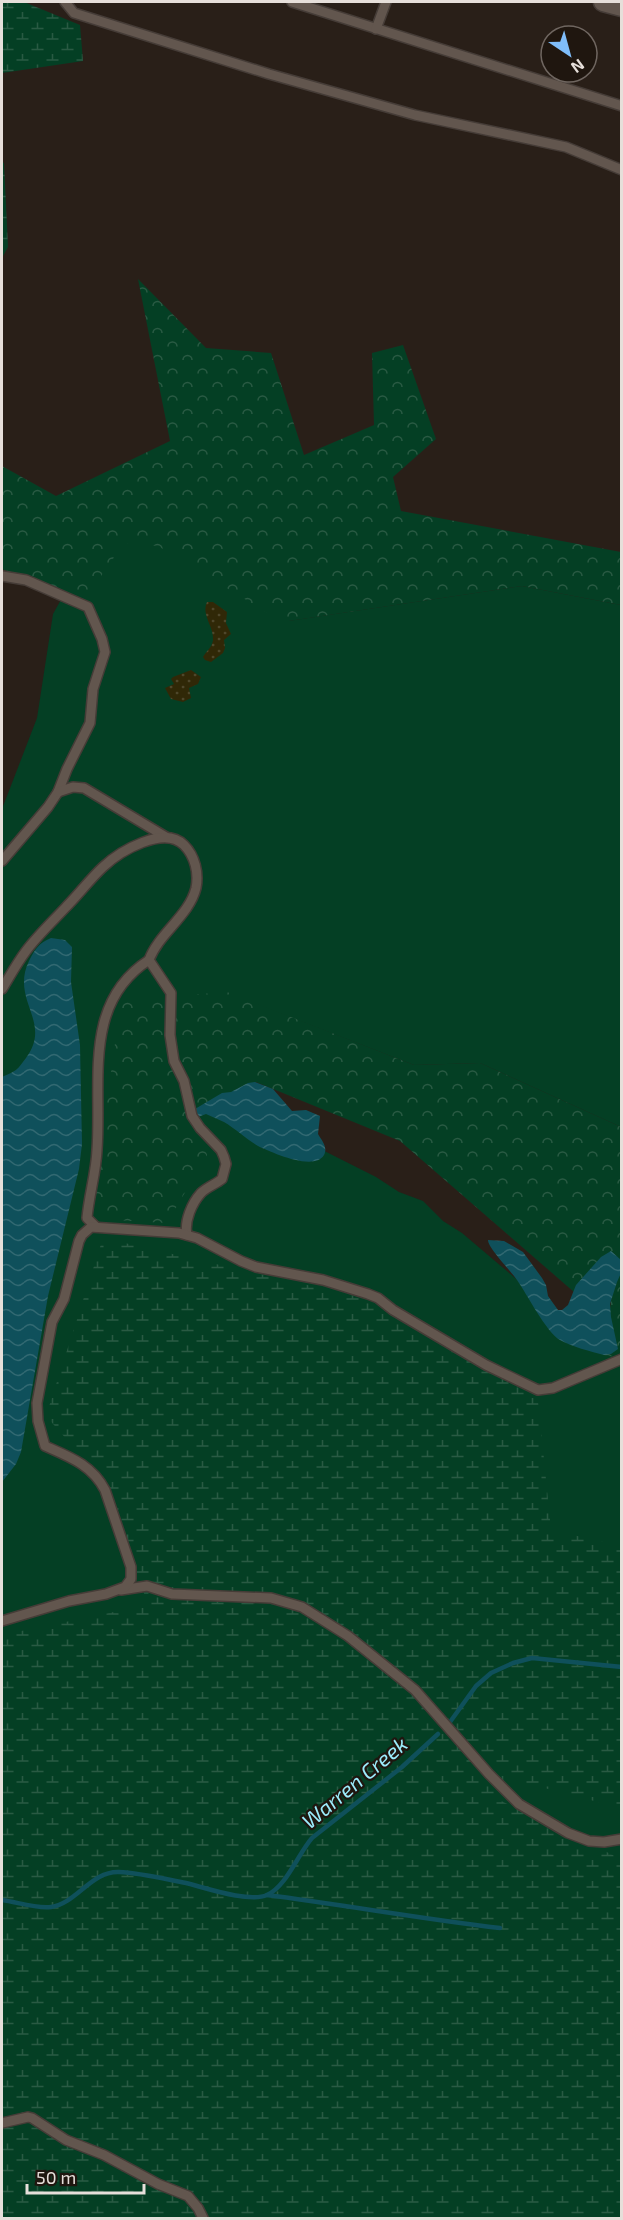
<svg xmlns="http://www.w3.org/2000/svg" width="623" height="2220" font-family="'Exo 2',sans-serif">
	<defs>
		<pattern id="forest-crowns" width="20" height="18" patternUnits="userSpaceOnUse" patternTransform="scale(1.5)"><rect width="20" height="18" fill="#043f24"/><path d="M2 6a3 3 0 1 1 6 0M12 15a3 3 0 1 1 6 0" fill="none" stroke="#295a43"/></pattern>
		<pattern id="wetland-marsh" width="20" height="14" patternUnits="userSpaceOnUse" patternTransform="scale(1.5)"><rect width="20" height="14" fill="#043f24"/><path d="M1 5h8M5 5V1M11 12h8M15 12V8" fill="none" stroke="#295a43"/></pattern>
		<pattern id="sand-dots" width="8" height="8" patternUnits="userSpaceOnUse" patternTransform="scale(1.5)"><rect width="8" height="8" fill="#302807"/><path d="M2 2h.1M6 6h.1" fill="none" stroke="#4e472b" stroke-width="1.8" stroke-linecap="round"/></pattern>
		<pattern id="water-waves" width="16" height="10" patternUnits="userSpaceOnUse" patternTransform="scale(1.5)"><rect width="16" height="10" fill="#0f505b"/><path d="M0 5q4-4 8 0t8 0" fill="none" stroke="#326972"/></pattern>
	</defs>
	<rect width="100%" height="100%" fill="#291f18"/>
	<!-- grass -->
	<path fill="#043f24" d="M108,515L288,621L522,586L621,605V1127L480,1063L414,1065L256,1004L247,1112L376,1177L399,1192L423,1201L443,1221L462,1233L580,1333L621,1348V2218H2V809L37,718L53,614Z"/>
	<!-- forest -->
	<g fill="url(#forest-crowns)">
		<path d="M138,279L206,348L271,353L304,455L374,425L372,353L403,345L436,439L393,477L401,511L621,552V605L522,586L282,622L158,546L124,543L83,602L2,569V466L56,496L170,441Z"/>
		<path d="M227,992L414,1065L480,1063L621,1127V1358L604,1355L617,1256L574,1292L400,1141L256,1082L196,1109L207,1155L167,1223L114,1220L94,1195L121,1000Z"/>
	</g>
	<!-- wetland -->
	<g fill="url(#wetland-marsh)">
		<path d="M2,2H24L80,25L83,61L2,73Z"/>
		<path d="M2,162L4,163L8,247L2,258Z"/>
		<path d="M103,1238L363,1298L538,1399L551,1530L621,1546V1808L506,1778L495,1798L621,1859V2218H2V1635L148,1605L107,1485L46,1416Z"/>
	</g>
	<!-- sand -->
	<g fill="url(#sand-dots)">
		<path d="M207,602H213L227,612L226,623L231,634L224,640L225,648L223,653L211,662L205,660L203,657C206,651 212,648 213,640C214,626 201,615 207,602Z"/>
		<path d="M191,670L201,677L198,684L189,688L191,698L183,702L171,699L165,688L174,684L171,679L173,677Z"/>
	</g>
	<!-- water -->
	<g fill="url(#water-waves)">
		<path d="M51,938L65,940L72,947L71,982L80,1045L82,1144L79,1169L48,1296L21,1452L16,1464L2,1482V1077C18,1070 16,1071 26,1058C53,1022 10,1000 29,961C35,949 39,943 51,938Z"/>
		<path d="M255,1082L273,1089L292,1111L306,1110L320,1116L318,1134C322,1141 328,1147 324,1155C314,1172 271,1152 258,1146C246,1139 236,1129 224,1122C218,1119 212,1117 206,1114L198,1117L195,1109L222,1093L231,1092L248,1083Z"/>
		<path d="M488,1240L504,1241L523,1252L542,1278L546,1285L548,1296L558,1310H562L568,1305L576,1285L601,1257L611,1251L621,1260V1273L617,1282L610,1304L611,1317L618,1349L611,1354L604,1355C589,1351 573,1347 560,1340C546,1332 527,1294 517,1280C511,1271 488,1248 488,1240Z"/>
	</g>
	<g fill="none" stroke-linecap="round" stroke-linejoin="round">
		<!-- stream -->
		<g stroke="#0f505b" stroke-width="4.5">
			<path d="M450,1722L476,1686L491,1673L513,1663L532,1658L622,1667"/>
			<path d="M267,1895C345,1905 422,1919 500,1928"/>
			<path d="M2,1900C17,1902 36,1909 51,1907C77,1903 91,1871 119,1872C141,1873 165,1879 186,1883C206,1888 249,1903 267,1895C286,1887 298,1854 312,1838L402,1767L438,1734"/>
		</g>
		<defs>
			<g id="lane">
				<path d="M65,2L74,13L269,74L415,115L566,147L622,170"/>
				<path d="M292,2L622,106"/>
				<path d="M376,29L386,2"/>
				<path d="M2,576L26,580L88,607L102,639L105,652L93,689L90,723L67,769L58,792L48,807L2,861"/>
				<path d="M58,792L73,787L84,788L166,837"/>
				<path d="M2,989C10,976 17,963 26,951C38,935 53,921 66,907C79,894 90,879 103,867C120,851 164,825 184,845C195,856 199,873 196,888C189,916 159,933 149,960L171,993L170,1035L174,1061L184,1081L192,1116L200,1128L221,1150L224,1157L226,1164L222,1179C216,1184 207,1187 201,1193C192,1203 184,1221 187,1235"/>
				<path d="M96,1227L87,1218C89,1195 96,1173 97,1150C102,1082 82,1003 149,960"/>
				<path d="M121,1590L147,1586L172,1594L271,1598L302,1607L348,1636L415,1690L489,1774L519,1804L568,1833L589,1841L604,1842L622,1839"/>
				<path d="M2,1621L69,1601L106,1594L125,1587L131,1579V1567L105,1490C92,1465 70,1457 45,1446L38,1421L37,1403L52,1322L64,1299L79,1241L82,1235L91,1227L179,1233L197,1238L241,1261L256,1267L323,1280L368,1294L378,1298L393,1310L486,1365L538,1390L553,1388L622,1359"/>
				<path d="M2,2123L28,2117L32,2118L66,2140L104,2155L158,2184L188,2196L198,2208L203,2218"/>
			</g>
			<path id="street" d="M603,2L622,7"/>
		</defs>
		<!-- lane casing -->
		<use href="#lane" stroke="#453c37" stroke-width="12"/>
		<!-- street casing -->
		<use href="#street" stroke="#453c37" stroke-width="21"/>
		<!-- lane -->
		<use href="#lane" stroke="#62564e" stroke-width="9"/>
		<!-- street -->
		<use href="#street" stroke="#62564e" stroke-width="18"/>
	</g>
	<g text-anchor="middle" stroke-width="4.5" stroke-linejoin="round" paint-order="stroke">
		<!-- water labels -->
		<g font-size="21" font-style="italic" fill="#9cecfc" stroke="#1f160f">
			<text transform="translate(355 1783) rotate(-40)" y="7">Warren Creek</text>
		</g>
	</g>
	<!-- border -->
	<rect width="623" height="2220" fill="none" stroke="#e6dfda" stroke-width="6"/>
	<!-- north arrow -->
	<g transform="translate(569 54) rotate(144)"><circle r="28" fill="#1f160f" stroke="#6f6660" stroke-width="1.5"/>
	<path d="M0-4.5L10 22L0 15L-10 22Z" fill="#7fbdfa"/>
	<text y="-9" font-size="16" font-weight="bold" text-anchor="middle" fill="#e6dfda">N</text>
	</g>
	<!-- scale -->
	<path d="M27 2184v9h117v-9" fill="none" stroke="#e6dfda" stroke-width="3"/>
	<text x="36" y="2184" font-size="18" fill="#e6dfda" stroke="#1f160f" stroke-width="4.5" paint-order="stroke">50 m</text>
</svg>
